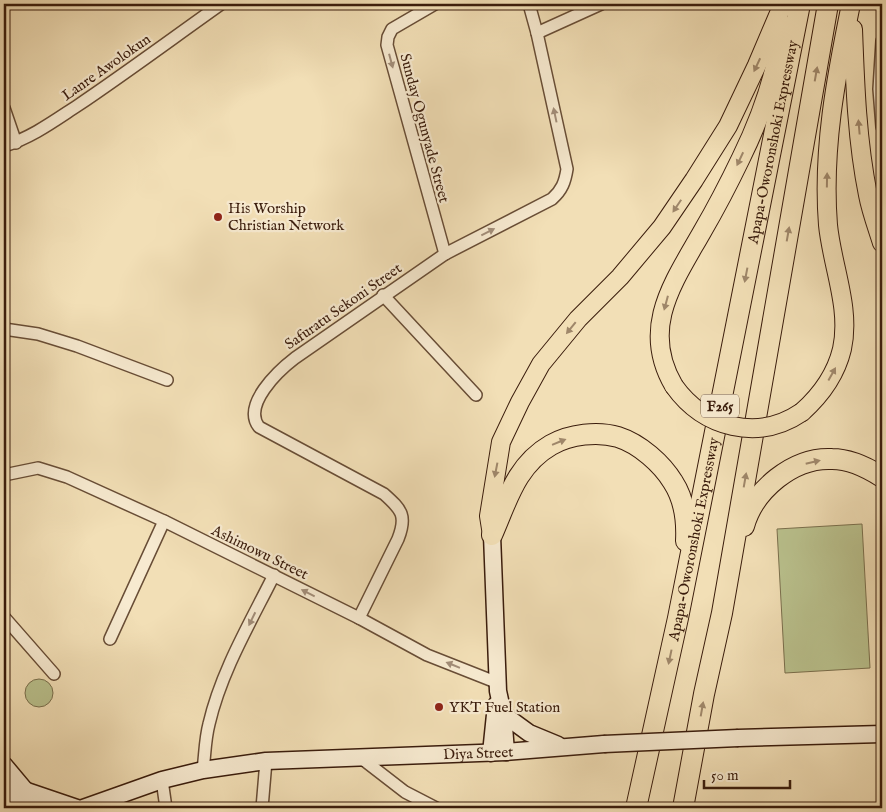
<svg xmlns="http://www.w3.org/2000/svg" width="886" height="812" font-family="'IM FELL English',serif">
	<rect width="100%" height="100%" fill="#f2dfb6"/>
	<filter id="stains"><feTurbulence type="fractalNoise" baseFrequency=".004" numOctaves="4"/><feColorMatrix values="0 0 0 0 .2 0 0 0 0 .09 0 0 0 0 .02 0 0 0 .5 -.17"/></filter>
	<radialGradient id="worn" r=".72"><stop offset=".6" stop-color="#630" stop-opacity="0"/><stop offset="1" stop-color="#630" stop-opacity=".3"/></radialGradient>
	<!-- green -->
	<g fill="#bac28e" stroke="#7a6f4d">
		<path d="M862,524L870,668L785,673L777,529Z"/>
		<circle cx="39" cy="693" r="14"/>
	</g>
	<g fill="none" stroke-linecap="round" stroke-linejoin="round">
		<defs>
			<g id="street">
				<path d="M435,4L392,29L388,37L387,45L445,254"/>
				<path d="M537,33L601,4"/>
				<path d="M882,41L879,89L882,127"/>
				<path d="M4,108L16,143"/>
				<path d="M4,146C31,138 54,121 77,106C126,73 173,38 221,4"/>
				<path d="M383,295L476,395"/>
				<path d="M4,329L38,334L77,346L167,380"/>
				<path d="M4,475L38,468L67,477L164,521L359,618L427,655L498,683"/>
				<path d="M4,617L54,674"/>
				<path d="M359,618L398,539C407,516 402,510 384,494L259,427C242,405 278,371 295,358L445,254L552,199C562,190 565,182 567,169L537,33L529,4"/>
				<path d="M110,639L164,521"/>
				<path d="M361,758L405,792L436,808"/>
				<path d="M203,770C205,755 205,739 209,724C221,672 250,623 274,575"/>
				<path d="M162,780L166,808"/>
				<path d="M262,808L266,761"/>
			</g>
			<g id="secondary">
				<path d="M492,535L498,691L503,714L506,752"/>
				<path d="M503,714L529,733L558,745"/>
				<path d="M738,738L882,734"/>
				<path d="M491,753L496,705"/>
				<path d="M4,765L40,808"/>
				<path d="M4,783L23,808"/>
				<path d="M27,791L77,808"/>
				<path id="s1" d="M83,808L162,780L203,770L266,761L506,752L604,744"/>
			</g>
			<g id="primary">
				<path d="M853,29C855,84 857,141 868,195C871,211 877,227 882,243"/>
				<path d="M674,386C640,328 673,283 702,232C716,208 729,183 741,158C761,117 778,70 782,24"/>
				<path d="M802,412C821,395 836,374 842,349C851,308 832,266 828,225C822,150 836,77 851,4"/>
				<path d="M492,535L489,516L501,442L520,402L541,364L578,319L620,277L662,227L694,180L728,126L757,65L783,4"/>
			</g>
			<g id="highway">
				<path d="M744,526C754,490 793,457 832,459C850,459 868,468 882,477"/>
				<path d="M492,535C507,501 516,465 551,445C570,434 598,431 618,437C640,444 662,464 673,482C684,499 687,522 686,541"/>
				<path id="s2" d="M636,808L678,618L800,4"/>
				<path d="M683,808L704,694L722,613L828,4"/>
			</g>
		</defs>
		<!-- street casing -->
		<use href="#street" stroke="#684d36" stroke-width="14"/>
		<!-- secondary casing -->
		<use href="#secondary" stroke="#3a1c0c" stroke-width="19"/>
		<!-- primary casing -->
		<use href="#primary" stroke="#3a1c0c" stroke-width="20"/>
		<!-- highway casing -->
		<use href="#highway" stroke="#3a1c0c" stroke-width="22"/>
		<!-- street -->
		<use href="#street" stroke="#f7ead0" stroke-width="11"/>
		<!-- secondary -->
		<use href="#secondary" stroke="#f7ead0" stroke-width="16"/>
		<!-- primary -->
		<use href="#primary" stroke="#f2dfb6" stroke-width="18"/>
		<!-- highway -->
		<use href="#highway" stroke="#f2dfb6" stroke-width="20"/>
		<defs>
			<path id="secondary-bridge" d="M604,744L738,738"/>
			<path id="primary-bridge" d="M674,386C704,428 758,442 802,412"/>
		</defs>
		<!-- secondary-bridge casing -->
		<use href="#secondary-bridge" stroke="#3a1c0c" stroke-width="19" stroke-linecap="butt"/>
		<!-- primary-bridge casing -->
		<use href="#primary-bridge" stroke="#3a1c0c" stroke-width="20" stroke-linecap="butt"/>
		<!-- secondary-bridge -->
		<use href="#secondary-bridge" stroke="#f7ead0" stroke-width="16"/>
		<!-- primary-bridge -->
		<use href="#primary-bridge" stroke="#f2dfb6" stroke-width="18"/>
	</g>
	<!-- one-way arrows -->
	<defs><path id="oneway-solid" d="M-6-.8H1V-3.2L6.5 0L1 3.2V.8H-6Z" transform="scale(1.25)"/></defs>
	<g fill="#a28d78">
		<use href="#oneway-solid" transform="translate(391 61) rotate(75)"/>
		<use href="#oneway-solid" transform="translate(555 115) rotate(-102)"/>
		<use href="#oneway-solid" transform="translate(488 232) rotate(-27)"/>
		<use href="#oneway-solid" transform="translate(308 593) rotate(-153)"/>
		<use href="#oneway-solid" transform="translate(252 619) rotate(116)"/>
		<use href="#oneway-solid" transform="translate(453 665) rotate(-158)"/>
	</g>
	<g fill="#9f876a">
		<use href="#oneway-solid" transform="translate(757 65) rotate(115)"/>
		<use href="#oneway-solid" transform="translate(816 74) rotate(-80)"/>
		<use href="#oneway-solid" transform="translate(859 127) rotate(-95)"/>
		<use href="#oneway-solid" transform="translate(740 159) rotate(115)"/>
		<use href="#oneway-solid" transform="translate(827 180) rotate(-89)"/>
		<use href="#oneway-solid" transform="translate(677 206) rotate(124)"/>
		<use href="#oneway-solid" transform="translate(788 234) rotate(-80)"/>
		<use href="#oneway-solid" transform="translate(746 275) rotate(101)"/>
		<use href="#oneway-solid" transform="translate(666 303) rotate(105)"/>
		<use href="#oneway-solid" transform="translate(571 328) rotate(129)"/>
		<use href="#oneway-solid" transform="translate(832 374) rotate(-61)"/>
		<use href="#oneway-solid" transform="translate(559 442) rotate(-22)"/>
		<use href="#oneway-solid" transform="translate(813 462) rotate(-13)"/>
		<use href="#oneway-solid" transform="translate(496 470) rotate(101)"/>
		<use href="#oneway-solid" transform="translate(745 480) rotate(-80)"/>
		<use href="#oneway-solid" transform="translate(670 657) rotate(102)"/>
		<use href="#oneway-solid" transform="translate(702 709) rotate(-80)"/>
	</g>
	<!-- markers -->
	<g fill="#8f2418" stroke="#f7ead0" stroke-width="2">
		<circle cx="218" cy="217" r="5"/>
		<circle cx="439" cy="707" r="5"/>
	</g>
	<g text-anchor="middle" stroke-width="4.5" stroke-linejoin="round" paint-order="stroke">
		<!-- shield labels -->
		<rect fill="#f7ead0" stroke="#735a47" stroke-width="1" x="701" y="394.5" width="38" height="23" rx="4"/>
		<g font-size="14" font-weight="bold" fill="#3a1c0c">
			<text x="720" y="411">F265</text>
		</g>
		<!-- street labels -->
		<g font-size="15" fill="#3a1c0c" stroke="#f7ead0">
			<text transform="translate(106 67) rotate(-35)" y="5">Lanre Awolokun</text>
			<text transform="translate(425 128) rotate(75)" y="5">Sunday Ogunyade Street</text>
			<text dy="5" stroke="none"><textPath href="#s2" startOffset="680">Apapa-Oworonshoki Expressway</textPath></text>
			<text transform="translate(343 306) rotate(-35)" y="5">Safuratu Sekoni Street</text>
			<text dy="5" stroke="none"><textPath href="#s2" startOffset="275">Apapa-Oworonshoki Expressway</textPath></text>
			<text transform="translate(260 552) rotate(26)" y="5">Ashimowu Street</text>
			<text dy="5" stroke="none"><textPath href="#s1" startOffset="402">Diya Street</textPath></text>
		</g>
		<!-- poi labels -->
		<g font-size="15" fill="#3a1c0c" stroke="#f7ead0" text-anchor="start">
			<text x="228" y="213">His Worship<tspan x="228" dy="17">Christian Network</tspan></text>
			<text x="449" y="712">YKT Fuel Station</text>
		</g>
	</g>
	<!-- margin -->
	<rect width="886" height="812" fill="none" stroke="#f2dfb6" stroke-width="20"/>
	<rect x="5" y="5" width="876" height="802" fill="none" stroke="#3a1c0c" stroke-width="2.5"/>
	<rect x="10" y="10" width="866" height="792" fill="none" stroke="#3a1c0c"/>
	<!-- scale -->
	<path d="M704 780v8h86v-8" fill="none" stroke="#3a1c0c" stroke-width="2.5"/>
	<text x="711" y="780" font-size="15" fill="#3a1c0c" stroke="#f7ead0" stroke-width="4" paint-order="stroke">50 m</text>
	<rect width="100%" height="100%" filter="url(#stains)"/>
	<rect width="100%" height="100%" fill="url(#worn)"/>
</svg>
